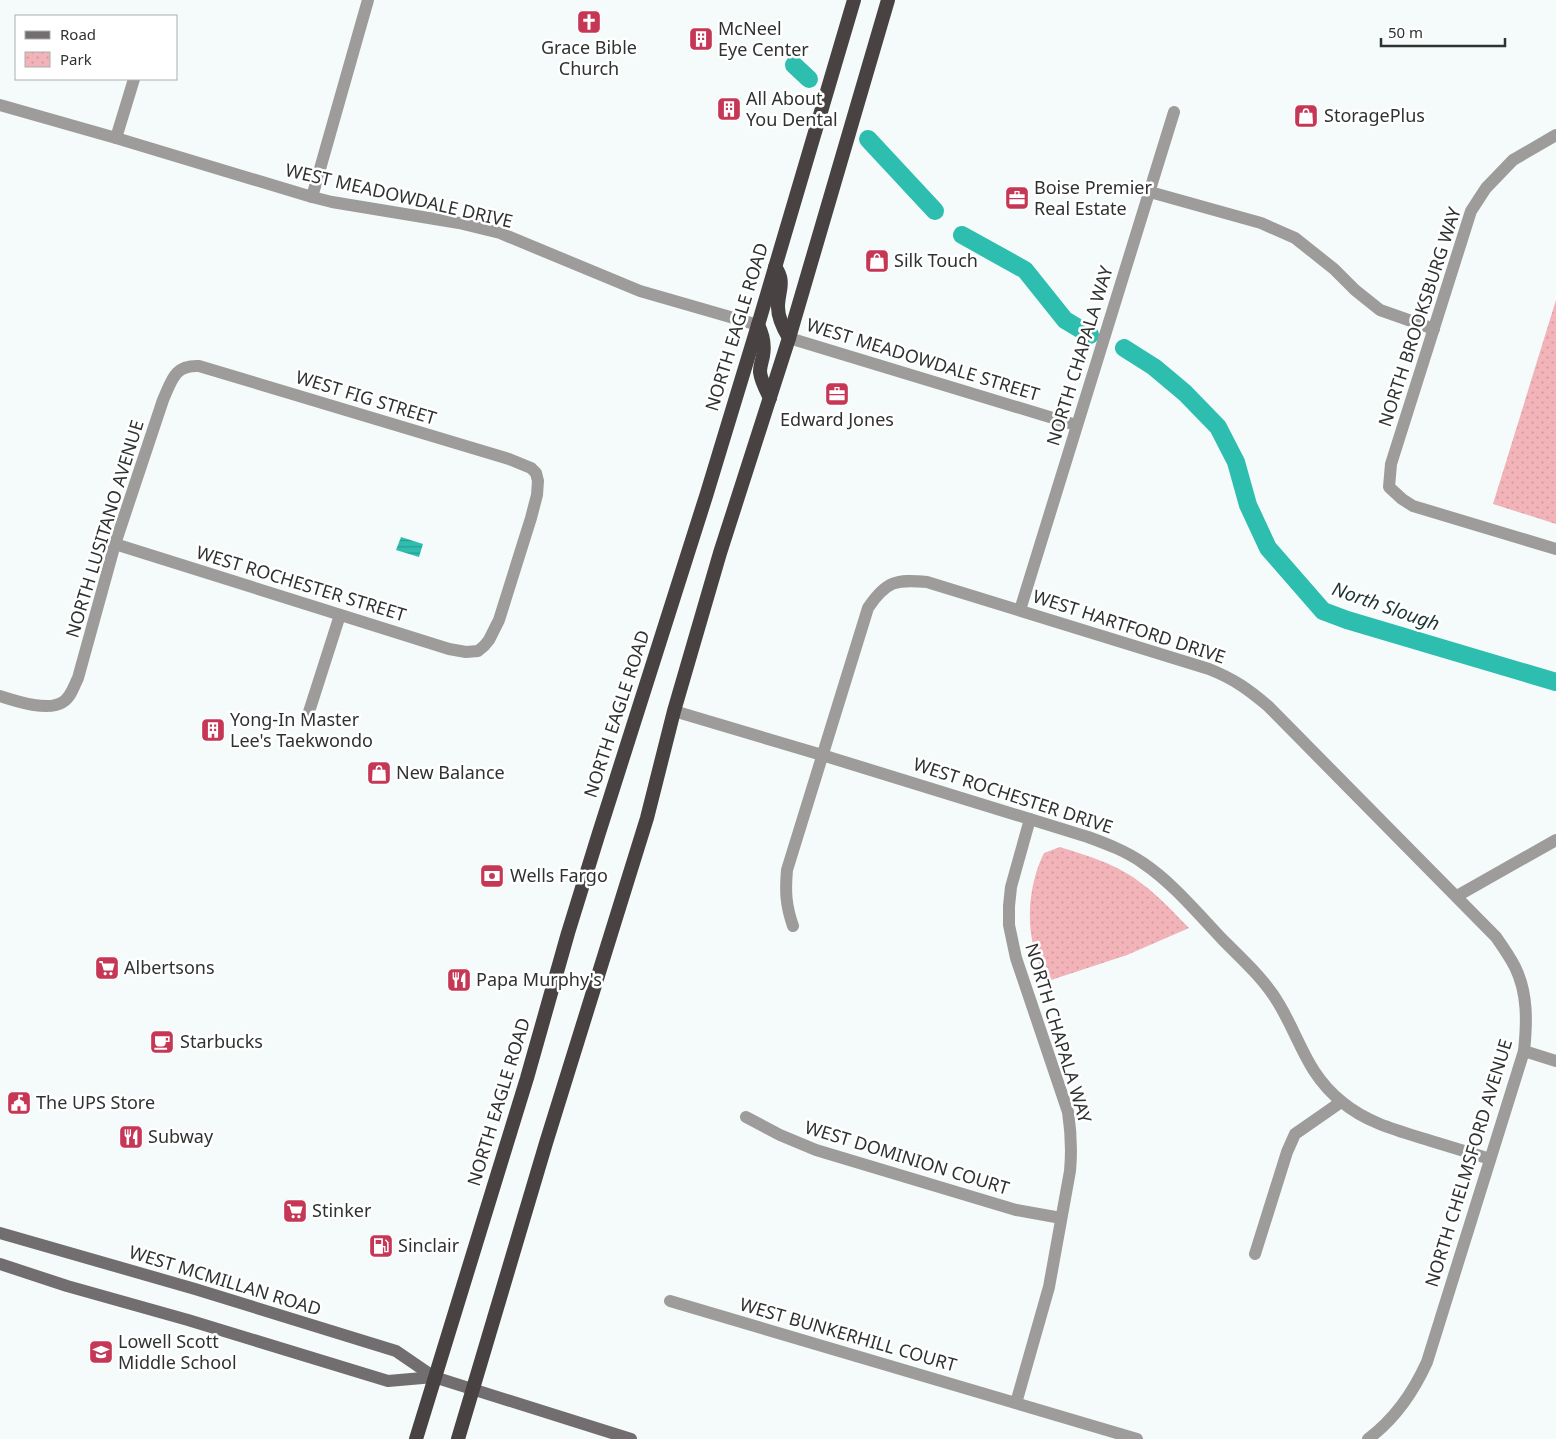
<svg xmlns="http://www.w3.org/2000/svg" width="1556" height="1439" font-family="'Noto Sans',sans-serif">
	<defs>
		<pattern id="park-dots" width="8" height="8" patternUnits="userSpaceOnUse" patternTransform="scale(1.25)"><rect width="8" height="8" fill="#f2b3b9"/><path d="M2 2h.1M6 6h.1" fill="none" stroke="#d09aa0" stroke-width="1.8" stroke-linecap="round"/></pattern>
		<pattern id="water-rules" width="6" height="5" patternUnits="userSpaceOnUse" patternTransform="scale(1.25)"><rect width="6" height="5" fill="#2ebeb0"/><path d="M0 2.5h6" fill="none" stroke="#289b90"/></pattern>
	</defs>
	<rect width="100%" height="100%" fill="#f4fbfa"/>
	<!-- park -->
	<g fill="url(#park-dots)">
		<path d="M1556,300V524L1493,504Z"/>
		<path d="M1060,847C1088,856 1117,864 1141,883C1159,896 1174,913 1189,928L1127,955L1045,982C1041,970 1037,959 1034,948C1026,918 1030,881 1044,853Z"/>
	</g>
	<!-- water -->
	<path fill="url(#water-rules)" d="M401,537L423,544L419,557L396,550Z"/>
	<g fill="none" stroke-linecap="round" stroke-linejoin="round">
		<!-- canal -->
		<g stroke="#2ebeb0" stroke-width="18">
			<path d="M794,65L809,79"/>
			<path d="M868,139L935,211"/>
			<path d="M962,235L1025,270L1065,320L1090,335"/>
			<path d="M1124,348L1154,367L1185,393L1218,427L1236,462L1248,505L1268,548L1323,611L1347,620L1556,682"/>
		</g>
		<!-- minor -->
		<g stroke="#9e9b9b" stroke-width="12">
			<path d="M0,105L116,138L312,197L332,202L459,223L500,233L640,291L758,325"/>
			<path d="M1556,135L1513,160L1486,188L1471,211L1391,464L1389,487L1402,499L1413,506L1556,549"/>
			<path d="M116,138L134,79"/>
			<path d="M1150,192L1261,223L1295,238L1334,269L1355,290L1380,310L1434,329"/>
			<path d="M312,197L368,0"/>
			<path d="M789,338L1076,425"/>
			<path d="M1020,610L1174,112"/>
			<path d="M0,696C16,701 48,712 63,702C71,697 74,686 78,678L115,544L163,400C172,380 174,365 199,366L509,459L531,468L536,473L538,481L537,495L531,518L499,620L489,640L484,646L478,651L466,652L449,649L115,544"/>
			<path d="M674,711L822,755L1088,837C1107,844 1126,851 1143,863C1174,884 1199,915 1225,942C1244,961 1265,980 1279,1004C1301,1041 1307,1074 1342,1102C1366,1122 1395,1130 1425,1139C1447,1146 1468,1152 1490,1159"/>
			<path d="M307,718L340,615"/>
			<path d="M1457,896L1556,840"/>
			<path d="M793,926C786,906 785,892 787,870L868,608C886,581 896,579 927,582L1209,669C1234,679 1248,689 1268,706L1496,937C1503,947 1510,957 1515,967C1528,993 1527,1023 1524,1051L1427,1362C1413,1393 1395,1419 1368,1439"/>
			<path d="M1524,1051L1556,1061"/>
			<path d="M746,1117L780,1135L816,1150L1016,1210L1061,1218"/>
			<path d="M1255,1254L1287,1152L1295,1134L1341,1102"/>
			<path d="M670,1301L1137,1439"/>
			<path d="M1016,1403L1049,1287L1070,1171C1072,1150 1071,1132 1068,1112L1016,958L1009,925V906L1011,887L1030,819"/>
		</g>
		<!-- secondary -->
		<g stroke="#726e6f" stroke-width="12">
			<path d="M0,1233L195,1289L396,1351L434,1377L631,1439"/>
			<path d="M0,1264L67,1286L188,1320L388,1381L434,1377"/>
		</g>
		<!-- trunk -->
		<g stroke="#484243" stroke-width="14">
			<path d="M775,267C786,282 778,291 778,307C778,318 783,328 789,338"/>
			<path d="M758,325C763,335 765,345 763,356C762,361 760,366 760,372C761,381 766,390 770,398"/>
			<path d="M416,1439L527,1078L568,933L598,836L707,493L758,325L854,0"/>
			<path d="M458,1439L546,1143L647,818L674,711L720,553L789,338L888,0"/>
		</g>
	</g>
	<!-- icons -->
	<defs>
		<symbol id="church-square" viewBox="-11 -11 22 22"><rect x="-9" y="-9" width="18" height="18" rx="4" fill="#c63655" stroke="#fff"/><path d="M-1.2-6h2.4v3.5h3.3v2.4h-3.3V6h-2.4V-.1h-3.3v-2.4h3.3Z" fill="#fff"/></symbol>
		<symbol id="building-square" viewBox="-11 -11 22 22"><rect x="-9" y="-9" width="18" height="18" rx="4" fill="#c63655" stroke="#fff"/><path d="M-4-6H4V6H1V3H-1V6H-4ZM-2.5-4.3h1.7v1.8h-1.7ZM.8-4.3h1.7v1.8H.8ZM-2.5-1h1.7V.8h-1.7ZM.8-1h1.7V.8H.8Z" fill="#fff"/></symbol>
		<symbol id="shop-square" viewBox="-11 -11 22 22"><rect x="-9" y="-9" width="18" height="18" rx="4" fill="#c63655" stroke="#fff"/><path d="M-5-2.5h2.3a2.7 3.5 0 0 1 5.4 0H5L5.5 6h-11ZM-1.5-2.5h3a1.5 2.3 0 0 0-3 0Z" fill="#fff"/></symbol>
		<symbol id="office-square" viewBox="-11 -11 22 22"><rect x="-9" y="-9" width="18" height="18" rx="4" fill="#c63655" stroke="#fff"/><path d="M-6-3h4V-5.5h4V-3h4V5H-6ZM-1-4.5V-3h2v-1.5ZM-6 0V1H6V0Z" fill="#fff"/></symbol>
		<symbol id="bank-square" viewBox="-11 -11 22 22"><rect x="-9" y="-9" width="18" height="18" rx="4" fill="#c63655" stroke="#fff"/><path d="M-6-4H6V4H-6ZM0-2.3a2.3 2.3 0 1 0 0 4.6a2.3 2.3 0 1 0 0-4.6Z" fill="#fff"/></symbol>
		<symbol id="supermarket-square" viewBox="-11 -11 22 22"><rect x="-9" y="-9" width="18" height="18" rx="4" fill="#c63655" stroke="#fff"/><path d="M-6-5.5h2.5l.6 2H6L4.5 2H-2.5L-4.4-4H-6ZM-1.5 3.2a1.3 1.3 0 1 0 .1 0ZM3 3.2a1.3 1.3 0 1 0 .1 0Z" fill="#fff"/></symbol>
		<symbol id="restaurant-square" viewBox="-11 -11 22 22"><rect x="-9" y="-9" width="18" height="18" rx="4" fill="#c63655" stroke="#fff"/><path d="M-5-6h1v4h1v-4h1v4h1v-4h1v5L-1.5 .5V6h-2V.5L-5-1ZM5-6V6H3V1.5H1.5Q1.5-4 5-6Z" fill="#fff"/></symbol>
		<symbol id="cafe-square" viewBox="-11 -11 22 22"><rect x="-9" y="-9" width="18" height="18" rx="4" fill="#c63655" stroke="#fff"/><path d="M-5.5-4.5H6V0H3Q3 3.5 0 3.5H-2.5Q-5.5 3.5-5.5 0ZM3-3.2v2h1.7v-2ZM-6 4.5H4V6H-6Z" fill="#fff"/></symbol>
		<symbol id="civic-square" viewBox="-11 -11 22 22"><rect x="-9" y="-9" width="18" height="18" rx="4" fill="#c63655" stroke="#fff"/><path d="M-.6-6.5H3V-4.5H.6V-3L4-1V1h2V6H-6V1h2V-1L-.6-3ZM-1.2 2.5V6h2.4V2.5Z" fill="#fff"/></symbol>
		<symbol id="fuel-square" viewBox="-11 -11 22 22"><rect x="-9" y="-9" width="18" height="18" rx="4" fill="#c63655" stroke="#fff"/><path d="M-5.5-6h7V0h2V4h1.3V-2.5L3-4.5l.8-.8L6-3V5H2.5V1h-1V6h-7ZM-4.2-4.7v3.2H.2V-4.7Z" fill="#fff"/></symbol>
		<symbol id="school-square" viewBox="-11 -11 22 22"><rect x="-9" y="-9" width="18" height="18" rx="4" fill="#c63655" stroke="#fff"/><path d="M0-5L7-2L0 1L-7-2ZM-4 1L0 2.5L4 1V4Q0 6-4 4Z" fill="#fff"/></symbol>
	</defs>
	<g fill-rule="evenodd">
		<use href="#church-square" x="575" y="8" width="28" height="28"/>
		<use href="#building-square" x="687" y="25" width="28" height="28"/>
		<use href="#building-square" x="715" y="95" width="28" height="28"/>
		<use href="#shop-square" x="1292" y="102" width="28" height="28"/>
		<use href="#office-square" x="1003" y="184" width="28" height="28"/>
		<use href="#shop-square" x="863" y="247" width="28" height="28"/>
		<use href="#office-square" x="823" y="380" width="28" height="28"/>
		<use href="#building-square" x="199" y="716" width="28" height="28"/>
		<use href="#shop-square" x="365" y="759" width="28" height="28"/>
		<use href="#bank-square" x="478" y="862" width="28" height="28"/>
		<use href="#supermarket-square" x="93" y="954" width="28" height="28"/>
		<use href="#restaurant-square" x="445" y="966" width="28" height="28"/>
		<use href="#cafe-square" x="148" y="1028" width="28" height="28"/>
		<use href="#civic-square" x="5" y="1089" width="28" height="28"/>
		<use href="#restaurant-square" x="117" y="1123" width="28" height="28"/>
		<use href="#supermarket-square" x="281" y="1197" width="28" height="28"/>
		<use href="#fuel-square" x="367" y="1232" width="28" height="28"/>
		<use href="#school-square" x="87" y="1338" width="28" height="28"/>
	</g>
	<g text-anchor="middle" stroke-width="5" stroke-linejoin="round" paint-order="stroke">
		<!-- poi labels -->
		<g font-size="18" fill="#2f3231" stroke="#fff" text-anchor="start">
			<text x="718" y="35">McNeel<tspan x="718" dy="21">Eye Center</tspan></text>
			<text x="589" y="54" text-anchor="middle">Grace Bible<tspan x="589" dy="21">Church</tspan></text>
			<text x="746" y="105">All About<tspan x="746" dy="21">You Dental</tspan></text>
			<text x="1324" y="122">StoragePlus</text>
			<text x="1034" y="194">Boise Premier<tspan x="1034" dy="21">Real Estate</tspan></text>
			<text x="894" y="267">Silk Touch</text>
			<text x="837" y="426" text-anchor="middle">Edward Jones</text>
			<text x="230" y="726">Yong-In Master<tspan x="230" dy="21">Lee's Taekwondo</tspan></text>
			<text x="396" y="779">New Balance</text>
			<text x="510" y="882">Wells Fargo</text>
			<text x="124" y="974">Albertsons</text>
			<text x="476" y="986">Papa Murphy's</text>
			<text x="180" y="1048">Starbucks</text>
			<text x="36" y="1109">The UPS Store</text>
			<text x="148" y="1143">Subway</text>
			<text x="312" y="1217">Stinker</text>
			<text x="398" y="1252">Sinclair</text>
			<text x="118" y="1348">Lowell Scott<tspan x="118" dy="21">Middle School</tspan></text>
		</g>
		<!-- street labels -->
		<g font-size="18" fill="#2f3231" stroke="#fff">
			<text transform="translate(399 196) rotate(13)" y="6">WEST MEADOWDALE DRIVE</text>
			<text transform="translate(1420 317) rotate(-72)" y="6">NORTH BROOKSBURG WAY</text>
			<text transform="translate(737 327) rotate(-73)" y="6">NORTH EAGLE ROAD</text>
			<text transform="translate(1080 356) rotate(-73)" y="6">NORTH CHAPALA WAY</text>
			<text transform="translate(923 360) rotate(17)" y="6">WEST MEADOWDALE STREET</text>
			<text transform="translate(366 398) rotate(17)" y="6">WEST FIG STREET</text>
			<text transform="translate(105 529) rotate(-73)" y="6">NORTH LUSITANO AVENUE</text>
			<text transform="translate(301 584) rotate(17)" y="6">WEST ROCHESTER STREET</text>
			<text transform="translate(1129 627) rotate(18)" y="6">WEST HARTFORD DRIVE</text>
			<text transform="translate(617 714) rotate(-72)" y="6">NORTH EAGLE ROAD</text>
			<text transform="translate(1013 796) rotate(18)" y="6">WEST ROCHESTER DRIVE</text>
			<text transform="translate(1058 1033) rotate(73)" y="6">NORTH CHAPALA WAY</text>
			<text transform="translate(499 1102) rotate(-73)" y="6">NORTH EAGLE ROAD</text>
			<text transform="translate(907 1158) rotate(17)" y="6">WEST DOMINION COURT</text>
			<text transform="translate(1469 1163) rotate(-73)" y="6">NORTH CHELMSFORD AVENUE</text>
			<text transform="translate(225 1281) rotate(17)" y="6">WEST MCMILLAN ROAD</text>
			<text transform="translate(848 1335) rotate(16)" y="6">WEST BUNKERHILL COURT</text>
		</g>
		<!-- water labels -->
		<g font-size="19" font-style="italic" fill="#203734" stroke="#fff">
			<text transform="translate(1386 606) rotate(19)" y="7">North Slough</text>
		</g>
	</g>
	<!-- legend -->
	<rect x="15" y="15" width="162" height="65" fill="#ffffff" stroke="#acadad"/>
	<rect x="25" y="31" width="25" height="8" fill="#726e6f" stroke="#acadad"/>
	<text x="60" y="40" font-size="15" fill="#2f3231">Road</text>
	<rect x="25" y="52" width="25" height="15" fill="url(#park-dots)" stroke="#acadad"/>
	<text x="60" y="65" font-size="15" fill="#2f3231">Park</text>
	<!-- scale -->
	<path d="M1381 38v8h124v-8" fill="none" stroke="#2f3231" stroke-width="2.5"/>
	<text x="1388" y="38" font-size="15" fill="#2f3231" stroke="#ffffff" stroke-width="4" paint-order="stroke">50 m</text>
</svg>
